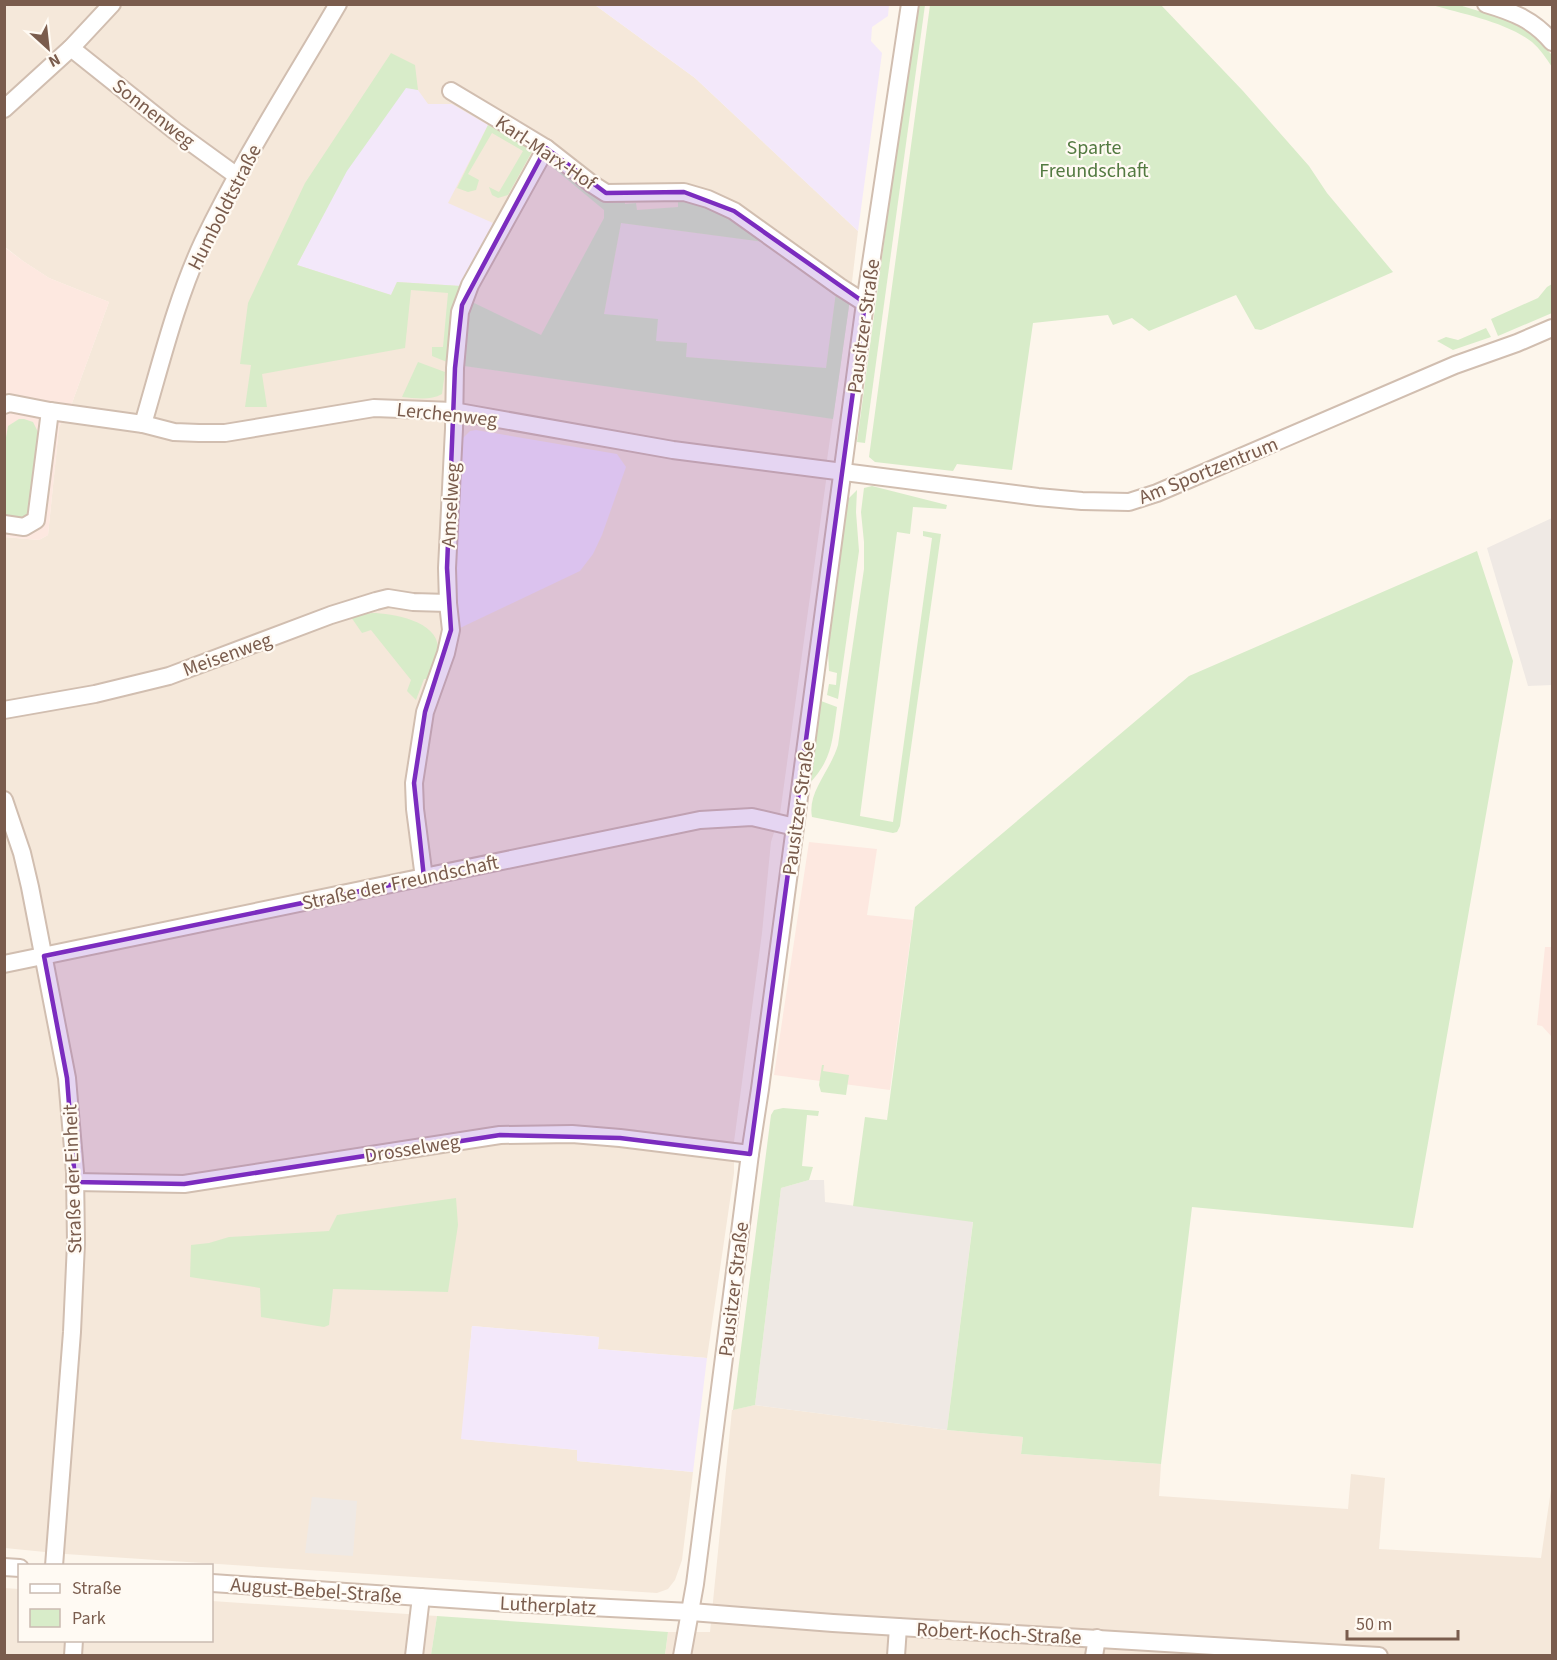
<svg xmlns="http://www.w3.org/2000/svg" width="1557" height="1660" font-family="'Source Sans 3',sans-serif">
	<rect width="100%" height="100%" fill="#fdf6ec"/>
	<!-- residential -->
	<g fill="#f5e8da">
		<path d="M5,5H595L695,78L858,231L850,299L827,460L826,481L780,814L771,842L762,933L734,1142V1173L707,1358L598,1349L599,1337L472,1326L462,1439L578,1450L577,1461L693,1472L682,1560L675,1580L668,1589L657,1593L65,1554L5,1548L4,537L39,540L48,535L59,427L72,403L109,302L49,278L23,261L5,247Z"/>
		<path d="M755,1405L947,1430L1023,1437L1021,1454L1161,1464L1159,1496L1348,1509L1351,1474L1385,1478L1379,1549L1541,1558L1552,1483V1655L665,1656L668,1632H710L732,1410Z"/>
		<path d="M4,1588L19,1589L20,1640H212V1601L437,1616L431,1655H5Z"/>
	</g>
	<!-- commercial -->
	<g fill="#fde8e0">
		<path d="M4,247L23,261L49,278L109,302L72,403L59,427L48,535L39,540L5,537Z"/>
		<path d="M809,842L877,849L867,915L913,920L890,1090L774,1075Z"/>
		<path d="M1545,947H1552V1037L1542,1026L1537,1025Z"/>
	</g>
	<!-- industrial -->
	<g fill="#efe9e4">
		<path d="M621,223L771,243L836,292L826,368L686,357L687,343L656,341L604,315Z"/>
		<path d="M1552,518V685L1528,686L1487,548Z"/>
		<path d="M809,1180H824L825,1202L973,1221L947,1430L755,1405L781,1188Z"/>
		<path d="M312,1497L357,1501L353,1556L305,1553Z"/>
	</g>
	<!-- education -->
	<g fill="#f3e8fa">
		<path d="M595,5H889L888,16L872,27L871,41L882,53L858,231L695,78Z"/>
		<path d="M406,87L418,90L428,104H452L488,125L448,203L493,223L461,286L397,282L391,295L297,265L346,171Z"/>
		<path d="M476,430L617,454L626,467L602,535L593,554L580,571L460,628L453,570L462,439L470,431Z"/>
		<path d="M472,1326L599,1337L598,1349L707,1358L693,1472L577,1461V1450L461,1439Z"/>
	</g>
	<!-- green -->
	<g fill="#d8ecc9">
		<path d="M916,5H925L865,443L857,442Z"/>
		<path d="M930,5H1161L1243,91L1309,166L1327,193L1393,272L1261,330L1255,329L1236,295L1149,331L1132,318L1113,325L1108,315L1033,323L1012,470L957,464L953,471L875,462L869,457Z"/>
		<path d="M1432,5H1459L1505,19L1532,34L1552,55V67C1546,58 1540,49 1532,42C1506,22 1463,14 1432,5Z"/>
		<path d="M391,53L415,65L418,90L406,88L347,171L297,265L391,295L397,282L461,286C448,308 449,338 447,362L432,356V347H443L448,293L411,290L405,348L262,374L267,407H245L251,365L240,364L248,303L305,183Z"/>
		<path d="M488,125L534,148L508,195L498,198L492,195L489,187L499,192L523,151L492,133L468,174L479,180L476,190L468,192L457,188Z"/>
		<path d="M549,160L625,199V204L636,203L637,210L678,207V196L710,205L771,243L621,223L604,314L658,319L656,341L687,343L686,357L826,368L836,292L850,299L833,419L464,366L462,363L465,313L470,301L541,335L604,218V210L545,161Z"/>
		<path d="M1552,284V313L1498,336L1491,319L1538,298L1547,287Z"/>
		<path d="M1486,328L1491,337L1453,350L1437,341L1446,337L1458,340Z"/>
		<path d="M418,362L445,372L442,394C430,401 415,398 402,397Z"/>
		<path d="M19,419H24L33,422L38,432L28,518L24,520H5L4,449L8,426Z"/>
		<path d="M872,486L947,505L946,509L913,507L910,534L897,532L860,816L893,822L932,538L923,536V531L941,534L900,826L897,832L893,833L812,817C807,792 831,770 838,745L864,569V542L861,512L864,488Z"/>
		<path d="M857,490L856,512L859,551L838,699L827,695L829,684L836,685L837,673L829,671L828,651L848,499Z"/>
		<path d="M1477,551L1513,661L1413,1228L1192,1207L1161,1464L1021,1454L1023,1437L947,1430L973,1222L853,1206L865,1117L887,1120L915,907L1189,676Z"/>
		<path d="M372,613C392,613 438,621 438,648C437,658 431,670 427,679H424L416,700L407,691L411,680L371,630L362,633L351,617Z"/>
		<path d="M821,701L837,707C832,741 833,759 808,785Z"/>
		<path d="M822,1065H824L823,1071L849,1075L846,1095L821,1092L819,1085Z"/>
		<path d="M783,1108L819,1111L818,1116L807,1115L802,1166L813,1167L809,1180L781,1188L755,1405L733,1410L771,1115L774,1110Z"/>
		<path d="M456,1198L458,1225L448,1292L333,1289L329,1325L324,1327L261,1317L260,1288L190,1277L191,1245L209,1243L229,1237L329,1231L337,1215Z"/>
		<path d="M437,1616L668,1632L665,1655H431Z"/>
	</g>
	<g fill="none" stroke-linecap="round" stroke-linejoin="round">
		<defs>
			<g id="minor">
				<path d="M1486,4C1513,12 1534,20 1552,42"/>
				<path d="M71,48L175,131L237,176"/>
				<path d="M451,91L546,148L592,184L606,193L684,192L708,199L734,211L840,287L865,303"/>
				<path d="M4,109L71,48L112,4"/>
				<path d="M4,405L9,403L50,411L143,424L174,432L199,433H225L374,408L453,411L673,450L1038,497L1082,501L1129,502L1157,493L1455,365L1517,343L1552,328"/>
				<path d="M143,424C161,363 176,300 203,242C242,160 292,83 338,4"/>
				<path d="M4,524L24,527L36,520L50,411"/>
				<path d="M4,710L95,694L169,676L331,615L376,601L388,598L413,602L448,603"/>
				<path d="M4,800L22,853L30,887L67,1078L75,1172L76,1243L72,1332L54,1566"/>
				<path d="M424,878L415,809L414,783L425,712L446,653L451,630L448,603L447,568L454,429L455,368L460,312L470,285L546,148"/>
				<path d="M4,964L700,820L752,817L795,827"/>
				<path d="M75,1182L184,1184L500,1135L572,1134L620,1138L750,1154"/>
				<path d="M4,1567L20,1568"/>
				<path d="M212,1583L509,1603L691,1612L833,1623L1379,1656"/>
				<path d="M73,1656L74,1640"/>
				<path d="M414,1656L421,1597"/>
				<path d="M682,1656L695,1584L750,1154L760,1089L865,303L910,4"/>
				<path d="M896,1656L898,1627"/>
				<path d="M1094,1656L1097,1638"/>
			</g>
		</defs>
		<!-- minor casing -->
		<use href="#minor" stroke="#d1beb0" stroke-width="20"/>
		<!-- minor -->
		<use href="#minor" stroke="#fff" stroke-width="16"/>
	</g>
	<!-- marked area -->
	<path fill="#7b2cbf" fill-opacity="0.2" stroke="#7b2cbf" stroke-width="4.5" stroke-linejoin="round" d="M546,148L606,193L684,192L734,211L865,303L750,1154L620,1138L500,1135L184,1184L75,1182L67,1078L44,956L424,878L414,783L425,712L451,630L447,568L455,368L462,305Z"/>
	<g text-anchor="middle" stroke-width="4.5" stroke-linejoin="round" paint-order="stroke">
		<!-- street labels -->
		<g font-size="20" fill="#7a5c4d" stroke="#fffaf3">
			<text transform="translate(154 113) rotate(38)" y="7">Sonnenweg</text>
			<text transform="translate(546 152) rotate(34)" y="7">Karl-Marx-Hof</text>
			<text transform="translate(224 207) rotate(-63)" y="7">Humboldtstraße</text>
			<text transform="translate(863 326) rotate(-82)" y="7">Pausitzer Straße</text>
			<text transform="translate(447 414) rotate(6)" y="7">Lerchenweg</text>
			<text transform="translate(1208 470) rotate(-22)" y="7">Am Sportzentrum</text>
			<text transform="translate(450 505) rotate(-87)" y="7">Amselweg</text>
			<text transform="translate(227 654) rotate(-20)" y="7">Meisenweg</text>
			<text transform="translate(798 808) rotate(-82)" y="7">Pausitzer Straße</text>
			<text transform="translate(400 882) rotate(-12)" y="7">Straße der Freundschaft</text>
			<text transform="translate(412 1148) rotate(-9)" y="7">Drosselweg</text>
			<text transform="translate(72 1179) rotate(-92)" y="7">Straße der Einheit</text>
			<text transform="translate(733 1289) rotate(-83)" y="7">Pausitzer Straße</text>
			<text transform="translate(316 1590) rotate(4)" y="7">August-Bebel-Straße</text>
			<text transform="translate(548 1605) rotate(3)" y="7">Lutherplatz</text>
			<text transform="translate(999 1633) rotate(3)" y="7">Robert-Koch-Straße</text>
		</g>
		<!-- park labels -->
		<g font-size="20" fill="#537a41" stroke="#fffaf3">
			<text x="1094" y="154">Sparte<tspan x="1094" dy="23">Freundschaft</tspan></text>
		</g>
	</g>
	<!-- border -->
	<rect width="1557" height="1660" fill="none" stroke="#7a5c4d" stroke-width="12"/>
	<!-- legend -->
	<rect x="18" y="1564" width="195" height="78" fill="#fffaf3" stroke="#cabbb1" stroke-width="1.5"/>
	<rect x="30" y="1584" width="30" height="9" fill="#ffffff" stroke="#cabbb1" stroke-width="1.5"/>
	<text x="72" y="1594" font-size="18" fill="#7a5c4d">Straße</text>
	<rect x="30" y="1609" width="30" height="18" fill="#d8ecc9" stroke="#cabbb1" stroke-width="1.5"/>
	<text x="72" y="1624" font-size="18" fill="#7a5c4d">Park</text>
	<!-- north arrow -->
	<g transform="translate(48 48) rotate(153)" stroke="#fffaf3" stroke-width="4.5" paint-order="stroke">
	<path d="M0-4.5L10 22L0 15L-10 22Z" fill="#7a5c4d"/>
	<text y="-9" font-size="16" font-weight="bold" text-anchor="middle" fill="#7a5c4d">N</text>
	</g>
	<!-- scale -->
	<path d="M1347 1630v9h111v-9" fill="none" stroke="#7a5c4d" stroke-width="3"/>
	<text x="1356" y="1630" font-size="18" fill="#7a5c4d" stroke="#fffaf3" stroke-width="4.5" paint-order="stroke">50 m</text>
</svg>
